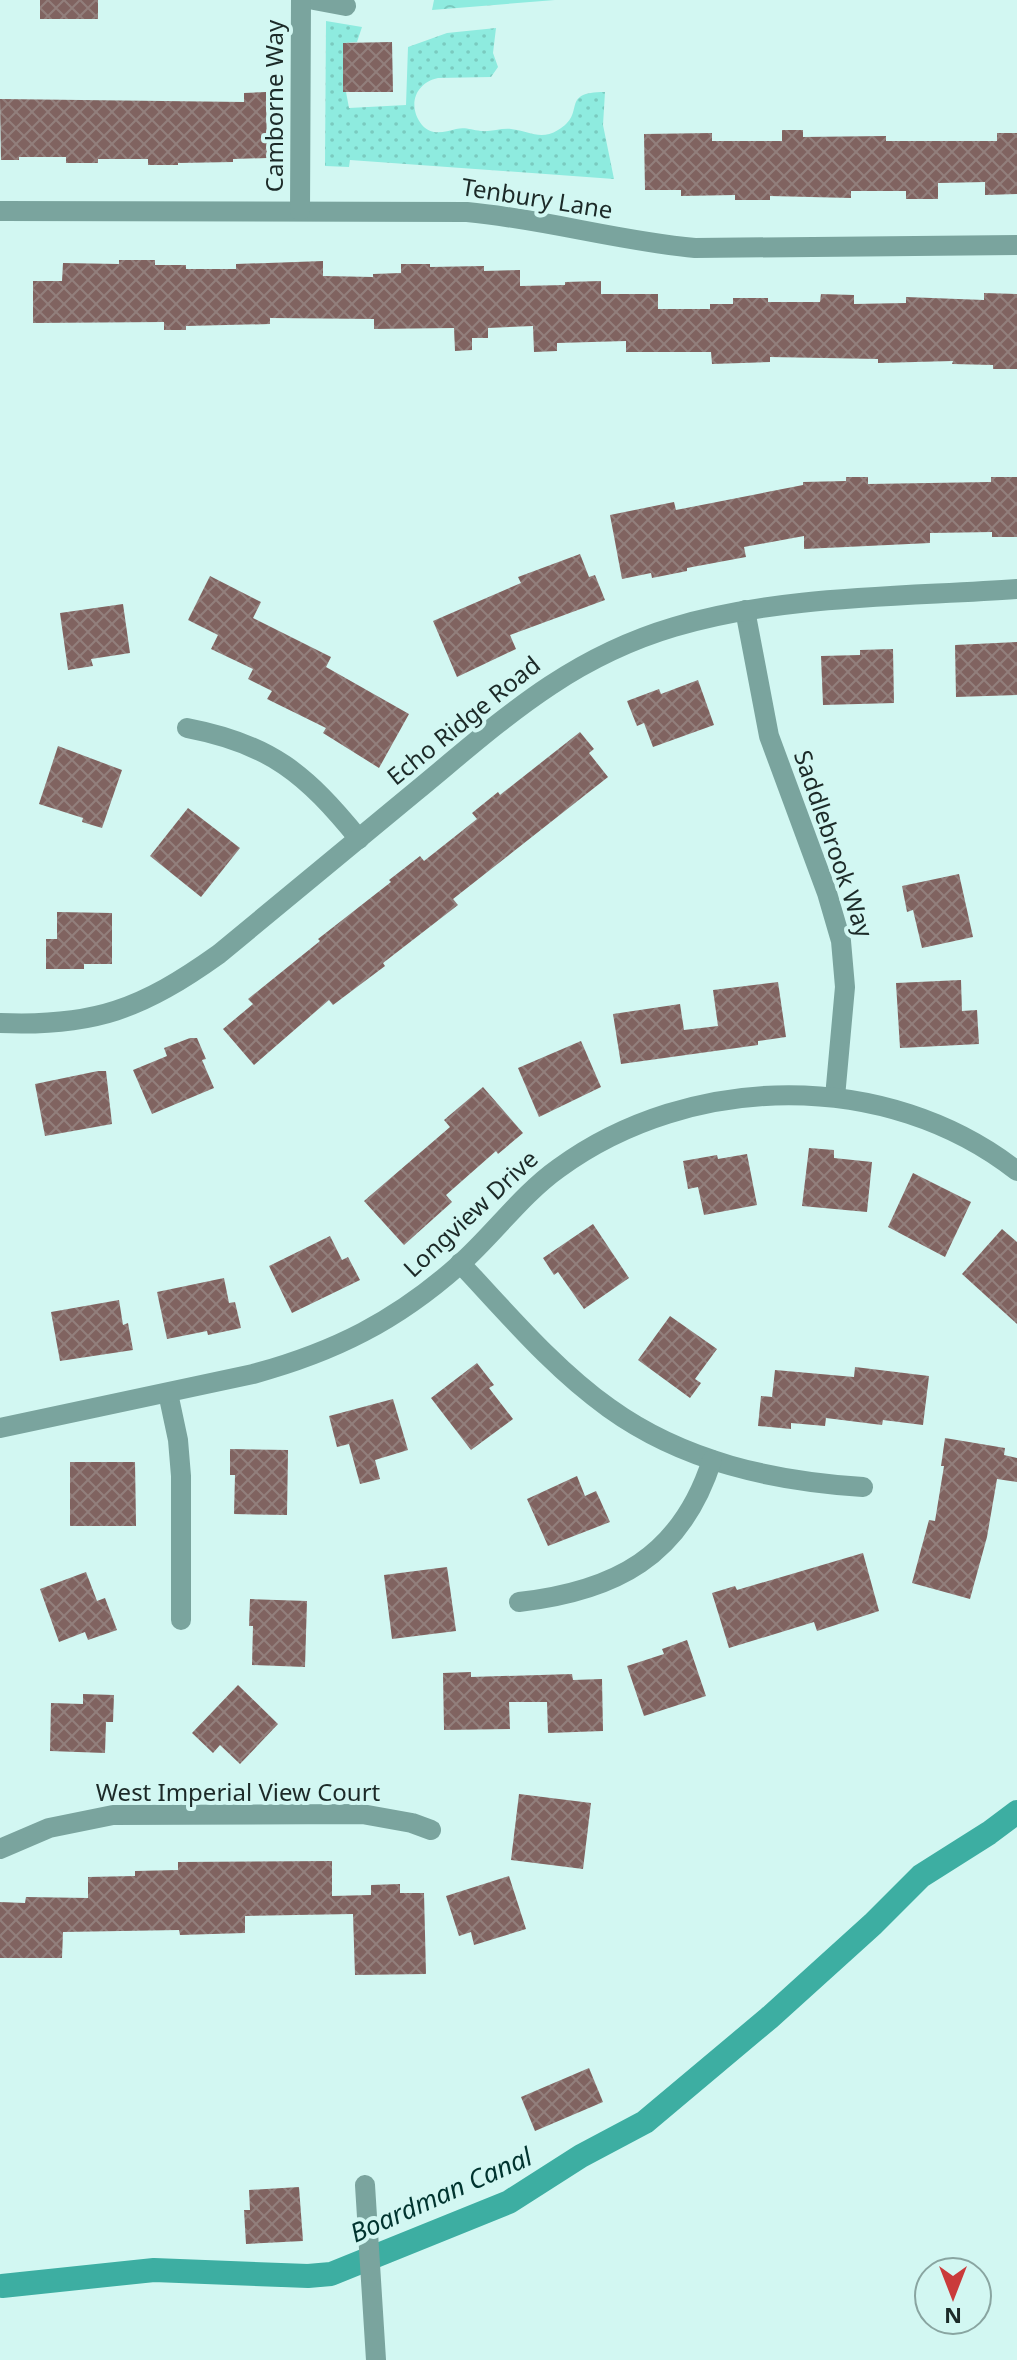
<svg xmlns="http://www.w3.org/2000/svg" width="1017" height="2360" font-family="'Noto Sans',sans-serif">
	<defs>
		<pattern id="grass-dots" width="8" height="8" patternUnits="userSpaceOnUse" patternTransform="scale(2)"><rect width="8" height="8" fill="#8eebdf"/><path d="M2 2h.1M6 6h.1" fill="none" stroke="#7acabf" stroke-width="1.8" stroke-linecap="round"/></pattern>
		<pattern id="park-crowns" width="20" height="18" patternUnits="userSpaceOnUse" patternTransform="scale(2)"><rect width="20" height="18" fill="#8eebdf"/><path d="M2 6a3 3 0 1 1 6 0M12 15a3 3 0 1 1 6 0" fill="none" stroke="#7acabf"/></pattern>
		<pattern id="building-cross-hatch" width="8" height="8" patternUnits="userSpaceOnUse" patternTransform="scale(2)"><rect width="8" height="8" fill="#806360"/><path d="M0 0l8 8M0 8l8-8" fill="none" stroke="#927f7c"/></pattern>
	</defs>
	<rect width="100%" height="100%" fill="#d2f7f2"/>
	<!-- grass -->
	<path fill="url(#grass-dots)" d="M326,21L362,27L357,42L343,43V92H346L349,108L406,105L408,47L447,33L496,28L493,53L498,67L491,77L438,78C415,83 407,106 422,125C432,136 444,132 456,129C466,127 471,130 481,131C491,132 501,128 511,129C530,131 540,141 558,130C588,113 558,92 605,92L603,125L614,179L350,160L349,167L325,166Z"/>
	<!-- park -->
	<path fill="url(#park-crowns)" d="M434,0H555L432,10Z"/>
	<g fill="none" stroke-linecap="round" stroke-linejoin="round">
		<!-- canal -->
		<path stroke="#3daea2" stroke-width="24" d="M2,2286L154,2270L308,2276L331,2274L509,2202L581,2156L645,2122L769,2018L873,1924L921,1876L989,1833L1017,1812"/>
	</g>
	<!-- building -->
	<g fill="url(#building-cross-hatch)">
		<rect x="40" y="0" width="58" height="19"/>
		<path d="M392,42L393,92H343V43Z"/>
		<path d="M266,92L267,158L233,159V162L178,163V165H148V159H98V163H66V157H19V160H1L0,99L244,102V93Z"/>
		<path d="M782,130H803V137L886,136V141H997V133H1017V194L985,195V182L938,183V199H906V191H851V198L770,196V200H735V195L681,196V190H645L644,134L712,133V141H782Z"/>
		<path d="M119,260H155V265H186V269H236V264L323,261V276L373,277V274L401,273V264H430V267L484,266V271L520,270V286L565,285V282L601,281V294H658V309H710V304H733V298H768V302H820L821,294L854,295V304L906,303V297L984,300V293L1017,294V369H993V365L952,364L953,361L878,363V359L770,357V362L712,364L711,352H626V341L557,343V351L534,352L533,326L488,328V338H472V350L455,351L454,328L374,329V319L270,318V324L186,326V330H164V322L33,323V281H62L63,263L119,264Z"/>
		<path d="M846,477H868V484L991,482V477H1017V537H992V532L930,533V543L804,549V536L744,547L746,557L687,568V571L652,578L651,573L622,579L610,515L674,502L676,510L803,485V482L846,481Z"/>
		<path d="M580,554L589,577L595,575L605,600L510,635L516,649L457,677L433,621L521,583L518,577Z"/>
		<path d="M210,576L261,602L253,618L331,657L326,667L409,714L379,768L323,733L326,728L267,699L272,691L248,679L253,669L211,649L218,635L188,620Z"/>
		<path d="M123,604L130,653L91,659L93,666L68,670L60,613Z"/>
		<path d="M1017,642V695L956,697L955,645Z"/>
		<path d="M893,649L894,703L823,705L821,656L860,655V650Z"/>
		<path d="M698,680L714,725L653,747L644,723L637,726L627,701L659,689L661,694Z"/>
		<path d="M580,732L594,749L589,753L608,777L453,899L458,905L383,963L385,966L333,1005L329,1000L254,1065L223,1029L253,1004L248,999L320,941L318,939L391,882L389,880L420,856L424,861L477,819L472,813L498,792L500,795Z"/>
		<path d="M58,746L122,770L102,828L82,822L83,818L39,804Z"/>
		<path d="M188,808L240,848L201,897L150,856Z"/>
		<path d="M959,874L973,937L922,948L913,910L907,912L902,886Z"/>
		<path d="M57,912L112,913V964H84V969H46V939H57Z"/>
		<path d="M961,980L962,1011L977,1010L979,1044L900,1048L896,983Z"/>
		<path d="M778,982L786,1037L758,1041V1045L621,1064L613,1014L680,1004L684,1030L718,1026L713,990Z"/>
		<path d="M190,1038H197L206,1059L202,1060L214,1088L152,1114L133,1070L167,1056L164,1048Z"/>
		<path d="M581,1041L601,1087L539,1117L518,1068Z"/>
		<path d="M98,1071H106L112,1124L45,1136L35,1084Z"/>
		<path d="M483,1087L523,1133L498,1154L496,1151L446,1195L452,1202L404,1245L364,1201L450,1127L444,1120Z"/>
		<path d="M809,1148L834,1150V1158L872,1162L867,1212L802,1206Z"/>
		<path d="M747,1154L757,1205L704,1215L698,1187L688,1189L683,1161L717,1155L718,1159Z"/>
		<path d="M913,1173L971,1202L945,1257L888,1227Z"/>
		<path d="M593,1224L629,1278L584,1309L558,1272L554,1275L543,1258Z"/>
		<path d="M1002,1229L1017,1242V1324L962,1274Z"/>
		<path d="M330,1236L342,1260L348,1257L360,1280L292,1313L269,1266Z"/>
		<path d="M224,1278L229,1303L235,1302L241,1328L208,1335L207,1331L167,1339L157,1292Z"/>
		<path d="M119,1300L123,1325L128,1323L133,1350L60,1361L51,1312Z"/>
		<path d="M670,1316L717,1349L695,1379L701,1383L690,1398L638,1360Z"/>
		<path d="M477,1363L494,1385L489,1388L513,1419L471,1450L431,1398Z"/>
		<path d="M855,1367L929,1376L923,1425L883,1420L882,1425L826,1418L825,1426L791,1423V1429L758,1426L761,1396L772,1397L775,1370L854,1377Z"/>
		<path d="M393,1399L408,1450L375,1460L380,1479L360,1484L349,1444L337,1447L329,1416Z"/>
		<path d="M945,1438L1005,1448L1004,1455L1017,1458V1482L997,1479L987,1537L970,1599L912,1583L929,1520L935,1521L944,1466H941Z"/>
		<path d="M230,1449L288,1450L287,1515L234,1514L235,1475H230Z"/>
		<path d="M70,1462H135L136,1526H70Z"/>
		<path d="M577,1476L585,1496L596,1491L610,1522L548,1546L527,1499Z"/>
		<path d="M863,1553L879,1611L817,1631L814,1622L729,1648L712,1593L735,1586L737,1590Z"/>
		<path d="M447,1567L456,1631L392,1639L384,1575Z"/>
		<path d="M86,1572L97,1601L105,1598L117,1630L88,1640L85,1632L59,1642L40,1589Z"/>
		<path d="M250,1599L307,1601L305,1667L252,1665L253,1626H249Z"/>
		<path d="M687,1640L706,1696L644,1716L627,1666L664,1654L662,1649Z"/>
		<path d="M471,1672V1677L572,1674L573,1680L602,1679L603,1731L548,1733L547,1702H509L510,1729L444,1730L443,1673Z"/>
		<path d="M238,1685L278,1724L240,1764L220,1745L213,1753L192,1733Z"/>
		<path d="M83,1694L114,1695L113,1722H106L105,1753L50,1751L51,1703L83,1704Z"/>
		<path d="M519,1794L591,1803L583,1869L511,1860Z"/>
		<path d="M332,1861V1896L371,1895V1885L400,1884V1893H424L426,1974L355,1975L353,1914L245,1916V1933L180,1935L179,1930L63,1932L62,1958H0V1902L25,1903L26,1897L88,1898V1877L135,1876V1871L178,1870V1862Z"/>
		<path d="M509,1876L526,1929L474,1945L471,1932L459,1936L446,1896Z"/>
		<path d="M589,2068L603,2102L535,2131L521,2097Z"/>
		<path d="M299,2187L303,2241L246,2244L244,2210H250L249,2190Z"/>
	</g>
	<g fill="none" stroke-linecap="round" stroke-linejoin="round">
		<!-- minor -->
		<g stroke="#7aa49e" stroke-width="20">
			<path d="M314,0L346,6"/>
			<path d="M0,211L467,212C544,219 618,241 695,248L1017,245"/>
			<path d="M300,211L301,0"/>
			<path d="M745,610L769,736L827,893L841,941L845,987L835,1097"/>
			<path d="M187,728C271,744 306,774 359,839"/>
			<path d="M0,1023C94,1027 142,1009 219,954C284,900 350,846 415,792C500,722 566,659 674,627C780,595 906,597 1017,589"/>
			<path d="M460,1263C507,1313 553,1368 609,1408C684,1462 773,1481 863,1487"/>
			<path d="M168,1393L178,1440L181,1476V1620"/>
			<path d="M0,1428L253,1374C334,1352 396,1321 459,1265C494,1234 521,1195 559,1168C691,1072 887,1069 1017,1171"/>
			<path d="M519,1602C615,1591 681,1557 712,1460"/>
			<path d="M0,1849L49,1828L113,1815L362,1814L412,1823L431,1830"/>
			<path d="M365,2185L376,2360"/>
		</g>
	</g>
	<g text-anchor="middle" stroke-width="8" stroke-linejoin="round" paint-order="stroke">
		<!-- street labels -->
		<g font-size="24" fill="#1c2a28" stroke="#d2f7f2">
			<text transform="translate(275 106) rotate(-90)" y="8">Camborne Way</text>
			<text transform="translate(537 199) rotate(9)" y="8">Tenbury Lane</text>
			<text transform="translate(464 721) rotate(-39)" y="8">Echo Ridge Road</text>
			<text transform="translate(833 844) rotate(71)" y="8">Saddlebrook Way</text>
			<text transform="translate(471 1214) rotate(-43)" y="8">Longview Drive</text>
			<text x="238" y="1801">West Imperial View Court</text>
		</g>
		<!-- water labels -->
		<g font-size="26" font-style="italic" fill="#00342f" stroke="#d2f7f2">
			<text transform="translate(441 2195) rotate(-24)" y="9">Boardman Canal</text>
		</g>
	</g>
	<!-- north arrow -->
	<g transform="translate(953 2296) rotate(180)"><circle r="38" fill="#d2f7f2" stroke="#89a5a1" stroke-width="2"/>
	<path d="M0-6L14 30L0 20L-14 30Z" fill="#ca3b3b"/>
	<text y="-12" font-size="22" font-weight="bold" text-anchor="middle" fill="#1c2a28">N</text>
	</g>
</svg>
